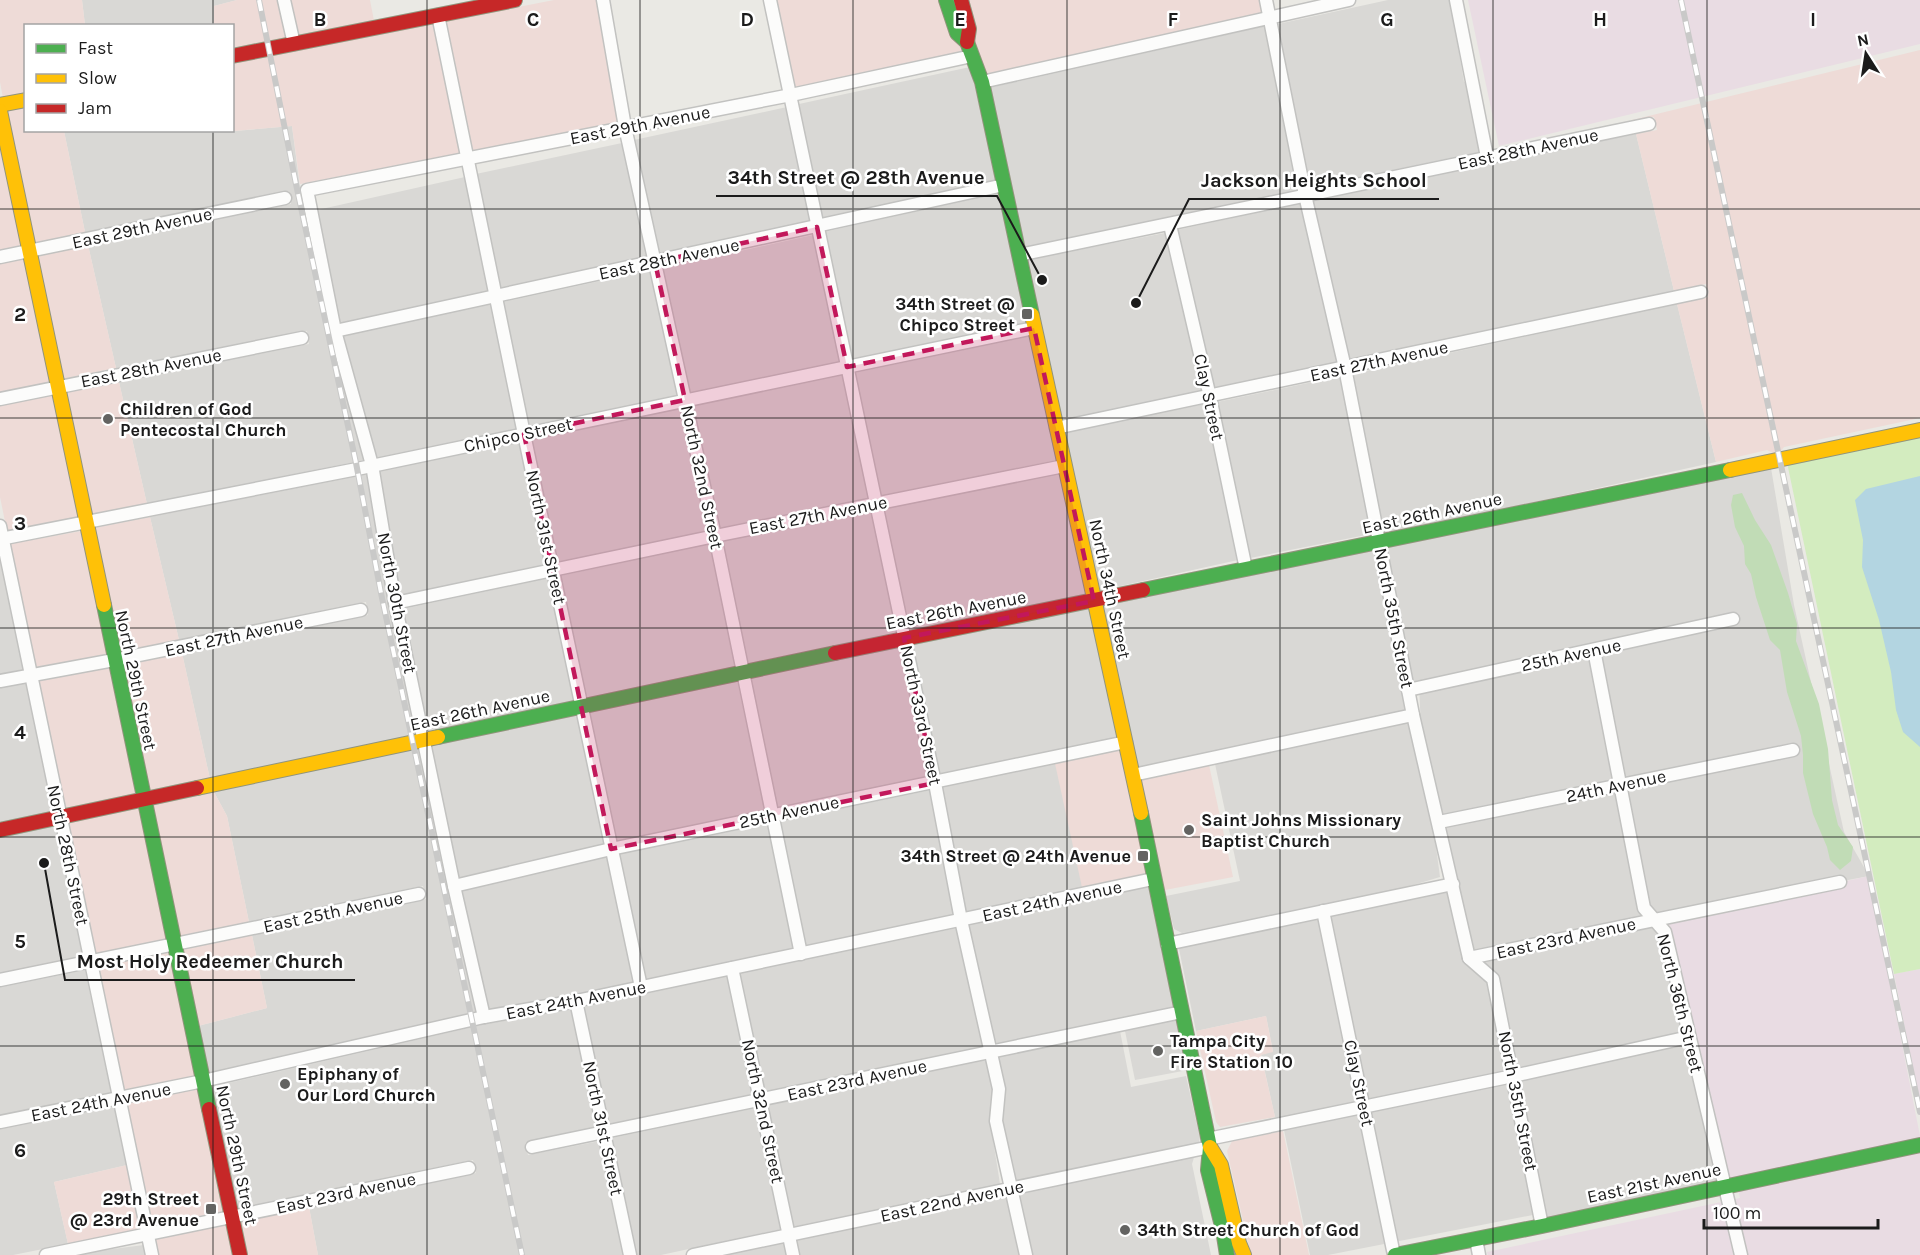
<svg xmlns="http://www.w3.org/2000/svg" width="1920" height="1255" font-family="Karla,sans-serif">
	<rect width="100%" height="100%" fill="#eae9e4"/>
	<!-- residential -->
	<g fill="#d9d8d5">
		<path d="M82,0H237L214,6V26L85,25Z"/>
		<path d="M1388,0H1450L1464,82H1466L1480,152L1310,187L1278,24Z"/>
		<path d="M1266,26L1298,190L1168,218L1024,247L989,88Z"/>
		<path d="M970,67L997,180L822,219L799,104Z"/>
		<path d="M787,107L810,222L660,254L634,140Z"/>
		<path d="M233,123L235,131L292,126L303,212L330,339L364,460L147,504L119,382L309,344L307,331L116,368L88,245L291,204L289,191L85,232L64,131L232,130Z"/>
		<path d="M1636,134L1674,291L1350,361L1313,200Z"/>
		<path d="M622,143L648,257L501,289L476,174Z"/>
		<path d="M465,177L489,291L339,323L317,210Z"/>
		<path d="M1000,193L1027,323L852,359L824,232Z"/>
		<path d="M1301,203L1338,363L1214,389L1177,230Z"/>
		<path d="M1165,233L1202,391L1060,420L1026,260Z"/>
		<path d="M813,235L840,362L689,393L662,268Z"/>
		<path d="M651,270L678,395L528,426L503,302Z"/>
		<path d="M492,304L516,429L376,458L342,336Z"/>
		<path d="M1677,304L1716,462L1384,535L1352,374Z"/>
		<path d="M1030,336L1057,460L880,496L854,373Z"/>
		<path d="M843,375L868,498L719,528L692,406Z"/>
		<path d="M1341,376L1371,534L1250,558L1217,402Z"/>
		<path d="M1205,404L1238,560L1098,591L1063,433Z"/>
		<path d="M680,408L708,531L557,563L531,440Z"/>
		<path d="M519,442L546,565L400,596L379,471Z"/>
		<path d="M1769,456L1794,605L1844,832L1869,876L1650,918L1594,649L1410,682L1418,710L1129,774L1095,598L1370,539L1384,598L1376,544Z"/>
		<path d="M1060,473L1087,596L909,630L883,509Z"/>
		<path d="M367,474L388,598L417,735L210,779L182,653L368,615L366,602L179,640L150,517Z"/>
		<path d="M871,511L897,632L746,664L722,541Z"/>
		<path d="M710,544L735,667L586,699L560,576Z"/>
		<path d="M0,555L23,669L0,674Z"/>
		<path d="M549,578L574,701L429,732L403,609Z"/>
		<path d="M1090,609L1117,737L940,775L912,643Z"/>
		<path d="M900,645L928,777L777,808L749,677Z"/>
		<path d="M1592,648L1645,919L1473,955L1445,824L1421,727L1419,686Z"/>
		<path d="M737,680L765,810L616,841L589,712Z"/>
		<path d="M26,682L53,812L0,823V688Z"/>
		<path d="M1418,712L1440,877L1383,894L1182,933L1174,929L1166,896L1240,881L1215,764L1319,735Z"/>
		<path d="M577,714L604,844L458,878L431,746Z"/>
		<path d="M419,748L446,880L477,1012L208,1073L198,1026L267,1008L252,935L426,899L423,886L249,922L227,816L214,792Z"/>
		<path d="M1054,759L1152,881L1179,1008L993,1050L937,784Z"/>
		<path d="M931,790L954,915L805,946L780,821Z"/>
		<path d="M768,824L794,948L645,980L618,854Z"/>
		<path d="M55,825L83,956L0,974V837Z"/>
		<path d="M607,857L634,982L575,995L489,1010L461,891Z"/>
		<path d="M1450,882L1465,954L1492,980L1538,1214L1328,1255H1310L1283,1125L1363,1108L1325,911Z"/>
		<path d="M1322,912L1361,1106L1308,1117H1275L1261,1054L1273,1051L1266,1016L1196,1031L1179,949L1187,943Z"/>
		<path d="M1657,921L1722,1183L1542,1223L1493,978L1472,958Z"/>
		<path d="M957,928L983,1047L765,1092L739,973Z"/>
		<path d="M85,970L111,1093L0,1115V987Z"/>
		<path d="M727,976L753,1094L609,1125L584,1007Z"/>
		<path d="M572,1009L597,1127L525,1143L528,1155L600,1141L624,1255H318L309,1207L476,1173L473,1160L236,1209L211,1087L486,1024Z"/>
		<path d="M1177,1020L1188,1070L1135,1080L1125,1031Z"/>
		<path d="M1120,1031L1131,1087L1186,1076L1200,1138L1192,1164L1211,1255H800L796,1240L1006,1197L996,1121L998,1057Z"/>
		<path d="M986,1060L993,1089L990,1121L1000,1184L793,1227L768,1105Z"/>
		<path d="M114,1106L127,1165L54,1182L68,1244L13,1255H0V1129Z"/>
		<path d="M756,1108L782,1229L661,1255H636L612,1138Z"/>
		<path d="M785,1242L787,1255H725Z"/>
		<path d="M144,1245L146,1255H79L97,1251Z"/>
	</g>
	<!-- commercial -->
	<g fill="#eedbd7">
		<path d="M0,0H82L85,25L26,26L25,93L3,98L0,82Z"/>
		<path d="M237,0H278L287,38L233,50L232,26H214V6Z"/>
		<path d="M290,0H370L374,21L298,36Z"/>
		<path d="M554,0H597L618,122L472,151L446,21Z"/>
		<path d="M776,0H939L964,51L795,87Z"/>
		<path d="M968,0H1261L1263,12L985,75L976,49Z"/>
		<path d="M434,23L460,153L300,184L292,126L234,131L232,123V63Z"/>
		<path d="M1920,50V418L1784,447L1780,452L1773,453L1767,450L1716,462L1677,304L1708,297L1706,284L1674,291L1636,134L1657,130L1654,117L1632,121V120Z"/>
		<path d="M25,107L26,130L64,131L85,232L33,243L6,111Z"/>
		<path d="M0,141L22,245L0,250Z"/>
		<path d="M88,245L116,368L62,379L36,256Z"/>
		<path d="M25,259L50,382L0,393V264Z"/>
		<path d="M119,382L147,504L90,515L64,393Z"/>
		<path d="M53,395L78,517L7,531L0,497V406Z"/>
		<path d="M150,517L179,640L119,652L93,528Z"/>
		<path d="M81,531L107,655L35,667L10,544Z"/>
		<path d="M182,653L210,779L148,792L121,666Z"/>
		<path d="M109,668L136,794L64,810L38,680Z"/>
		<path d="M1122,744L1151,878L1083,892L1054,759Z"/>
		<path d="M1209,765L1233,877L1165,890L1162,892L1140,780Z"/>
		<path d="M214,792L227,816L249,922L179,936L150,805Z"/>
		<path d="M139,808L167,939L94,954L67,823Z"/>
		<path d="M252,935L267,1008L198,1026L182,950Z"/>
		<path d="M170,952L196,1076L123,1090L97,967Z"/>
		<path d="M1266,1016L1273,1052L1261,1055L1275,1117L1220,1127L1216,1122L1196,1031Z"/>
		<path d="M199,1089L224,1211L152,1226L126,1103Z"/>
		<path d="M1283,1131L1309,1255H1251L1227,1151L1232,1141Z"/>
		<path d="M127,1165L140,1229L68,1244L54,1182Z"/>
		<path d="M309,1207L318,1255H246L239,1222Z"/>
		<path d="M227,1224L233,1255H159L155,1239Z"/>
	</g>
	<!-- industrial -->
	<g fill="#e9dce3">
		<path d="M1468,0H1920V44L1499,146Z"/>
		<path d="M1869,876L1920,1136V1255H1488L1487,1252L1740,1198L1736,1179L1727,1181L1695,1050L1666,920Z"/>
		<path d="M1920,969V1102L1894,974Z"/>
	</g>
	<!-- grass -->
	<path fill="#d3ecbf" d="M1920,424V969L1894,974L1785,453Z"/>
	<!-- forest -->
	<path fill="#c1dcb6" d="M1742,493L1755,520L1771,545L1788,593L1797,624L1796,641L1819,704L1828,749L1832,800L1838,825L1853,847L1851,861L1840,870L1830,860L1827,847L1813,814L1803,773V755L1801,736L1787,692L1780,650L1770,640L1756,597L1751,574L1745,564L1744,546L1735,527L1731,505L1733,495Z"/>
	<!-- water -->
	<path fill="#b3d5e1" d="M1920,476V747L1903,732L1896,710L1891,672L1879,620L1862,567L1863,540L1855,500L1866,489Z"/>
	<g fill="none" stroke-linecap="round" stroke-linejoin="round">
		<defs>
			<g id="street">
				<path d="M284,0L294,44"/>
				<path d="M603,0L625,127L715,536L801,954"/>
				<path d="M770,0L935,783L961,920L999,1089L996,1121L1026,1255"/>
				<path d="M1266,0L1305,195L1345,368L1413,715L1469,958L1493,979L1542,1226"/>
				<path d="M1456,0L1487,157"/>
				<path d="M438,15L524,434L641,987"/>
				<path d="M982,82L1349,0"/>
				<path d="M1170,225L1210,397L1246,569"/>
				<path d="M1019,255L1649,124"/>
				<path d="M0,257L285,198"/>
				<path d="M335,331L1004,185"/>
				<path d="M0,399L302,338"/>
				<path d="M1056,428L1701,292"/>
				<path d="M0,526L152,1255"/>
				<path d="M0,539L357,469L1034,328"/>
				<path d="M395,603L715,536L1064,466"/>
				<path d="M1594,650L1644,908L1665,932L1741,1255"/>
				<path d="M0,681L114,660L361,610"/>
				<path d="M1408,690L1733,619"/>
				<path d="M1133,775L1413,715"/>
				<path d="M1439,822L1793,750"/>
				<path d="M454,886L611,849L1126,742"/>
				<path d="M1323,911L1394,1255"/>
				<path d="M1167,944L1453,884"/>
				<path d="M1469,958L1840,882"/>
				<path d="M732,968L793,1255"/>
				<path d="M0,980L419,894"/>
				<path d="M576,1001L630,1255"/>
				<path d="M484,1017L454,886L395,603L372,465L335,331L307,190L791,95L972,56"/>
				<path d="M0,1122L203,1081L484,1017L576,1001L1153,879"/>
				<path d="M1208,1139L1513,1076L1689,1037"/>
				<path d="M532,1147L1182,1012"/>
				<path d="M1476,1239L1479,1255"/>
				<path d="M46,1255L469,1168"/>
				<path d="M693,1255L1210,1147"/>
			</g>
			<g id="fast">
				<path d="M946,0L957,33L967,42L982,82L1032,315"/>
				<path d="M1143,590L1730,470"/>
				<path d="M104,605L209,1109"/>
				<path d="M438,737L835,653"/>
				<path d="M1141,813L1210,1147L1208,1170L1223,1230L1227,1255"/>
				<path d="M1395,1255L1542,1226L1920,1145"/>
			</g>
			<g id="slow">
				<path d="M0,105L26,100"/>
				<path d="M0,111L104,605"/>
				<path d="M1032,315L1141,813"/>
				<path d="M1730,470L1920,430"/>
				<path d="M197,788L438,737"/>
				<path d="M1210,1147L1221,1165L1239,1243L1244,1255"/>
			</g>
			<g id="jam">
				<path d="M961,0L969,29L967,42"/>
				<path d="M232,56L515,0"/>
				<path d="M835,653L1143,590"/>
				<path d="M0,830L197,788"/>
				<path d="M209,1109L240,1255"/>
			</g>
		</defs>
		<!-- street casing -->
		<use href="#street" stroke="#c2c2c0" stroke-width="15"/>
		<!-- fast casing -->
		<use href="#fast" stroke="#91947c" stroke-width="16"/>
		<!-- slow casing -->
		<use href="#slow" stroke="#91947c" stroke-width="16"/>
		<!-- jam casing -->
		<use href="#jam" stroke="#91947c" stroke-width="16"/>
		<!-- street -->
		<use href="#street" stroke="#fcfcfb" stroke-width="12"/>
		<!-- fast -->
		<use href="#fast" stroke="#4caf50" stroke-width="14"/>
		<!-- slow -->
		<use href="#slow" stroke="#ffc107" stroke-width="14"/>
		<!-- jam -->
		<use href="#jam" stroke="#c62828" stroke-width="14"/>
		<defs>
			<g id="rail">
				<path d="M259,0L297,189L356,463L382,598L522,1255"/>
				<path d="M1681,0L1920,1112"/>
			</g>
		</defs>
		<!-- rail casing -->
		<use href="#rail" stroke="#c9c9c8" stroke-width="6"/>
		<!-- rail -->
		<use href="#rail" stroke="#fff" stroke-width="4" stroke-dasharray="11" stroke-linecap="butt"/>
	</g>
	<!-- marked area -->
	<path fill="#c2185b" fill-opacity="0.2" stroke="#c2185b" stroke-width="4.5" stroke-dasharray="12 8" stroke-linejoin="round" d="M817,227L847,367L1034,328L1094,601L904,638L935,783L611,849L524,434L685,400L655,262Z"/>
	<!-- grid -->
	<path fill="none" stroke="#1b1b1b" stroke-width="1.5" stroke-opacity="0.55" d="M213,0V26M427,0V1255M640,0V1255M853,0V1255M1067,0V1255M1280,0V1255M1493,0V1255M1707,0V1255M213,130V1255M0,209H1920M0,418H1920M0,628H1920M0,837H1920M0,1046H1920"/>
	<!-- markers -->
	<g fill="#636361" stroke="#fff" stroke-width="2">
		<rect x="1021" y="308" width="12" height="12" rx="3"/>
		<circle cx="108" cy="419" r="6"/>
		<circle cx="1189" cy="830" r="6"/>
		<rect x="1137" y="850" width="12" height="12" rx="3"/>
		<circle cx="1158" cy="1051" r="6"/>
		<circle cx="285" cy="1084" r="6"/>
		<rect x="205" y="1203" width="12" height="12" rx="3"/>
		<circle cx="1125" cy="1230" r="6"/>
	</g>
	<g text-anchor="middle" stroke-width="5" stroke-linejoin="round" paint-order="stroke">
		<!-- street labels -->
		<g font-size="18" fill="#1b1b1b" stroke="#fff">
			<text transform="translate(640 125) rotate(-11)" y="6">East 29th Avenue</text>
			<text transform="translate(1528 149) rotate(-12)" y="6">East 28th Avenue</text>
			<text transform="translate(142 228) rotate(-12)" y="6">East 29th Avenue</text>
			<text transform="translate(669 259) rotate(-12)" y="6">East 28th Avenue</text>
			<text transform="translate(1379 361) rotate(-12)" y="6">East 27th Avenue</text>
			<text transform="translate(151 368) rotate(-11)" y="6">East 28th Avenue</text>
			<text transform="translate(1209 397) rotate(78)" y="6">Clay Street</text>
			<text transform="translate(518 435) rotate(-12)" y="6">Chipco Street</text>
			<text transform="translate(702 477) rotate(78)" y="6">North 32nd Street</text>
			<text transform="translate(1432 513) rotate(-12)" y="6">East 26th Avenue</text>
			<text transform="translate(818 515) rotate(-11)" y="6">East 27th Avenue</text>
			<text transform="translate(546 537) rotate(78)" y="6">North 31st Street</text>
			<text transform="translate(1110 589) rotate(78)" y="6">North 34th Street</text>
			<text transform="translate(397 603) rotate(79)" y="6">North 30th Street</text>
			<text transform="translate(956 610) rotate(-11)" y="6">East 26th Avenue</text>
			<text transform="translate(1394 618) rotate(79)" y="6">North 35th Street</text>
			<text transform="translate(234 636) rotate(-12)" y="6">East 27th Avenue</text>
			<text transform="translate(1571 655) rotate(-12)" y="6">25th Avenue</text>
			<text transform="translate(136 680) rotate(78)" y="6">North 29th Street</text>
			<text transform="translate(480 710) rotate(-12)" y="6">East 26th Avenue</text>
			<text transform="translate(921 715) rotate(78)" y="6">North 33rd Street</text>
			<text transform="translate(1616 786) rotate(-12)" y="6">24th Avenue</text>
			<text transform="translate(789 812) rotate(-12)" y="6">25th Avenue</text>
			<text transform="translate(68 855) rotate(78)" y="6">North 28th Street</text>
			<text transform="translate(1052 901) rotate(-12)" y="6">East 24th Avenue</text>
			<text transform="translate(333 912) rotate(-12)" y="6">East 25th Avenue</text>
			<text transform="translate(1566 938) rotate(-12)" y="6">East 23rd Avenue</text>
			<text transform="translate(576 1000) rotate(-11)" y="6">East 24th Avenue</text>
			<text transform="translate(1680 1003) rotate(76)" y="6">North 36th Street</text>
			<text transform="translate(857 1080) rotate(-12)" y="6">East 23rd Avenue</text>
			<text transform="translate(1359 1083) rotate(78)" y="6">Clay Street</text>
			<text transform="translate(1518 1101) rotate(79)" y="6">North 35th Street</text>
			<text transform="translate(101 1102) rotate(-11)" y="6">East 24th Avenue</text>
			<text transform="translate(763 1111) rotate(78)" y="6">North 32nd Street</text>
			<text transform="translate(603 1128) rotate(78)" y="6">North 31st Street</text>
			<text transform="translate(237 1155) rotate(78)" y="6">North 29th Street</text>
			<text transform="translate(1654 1183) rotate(-12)" y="6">East 21st Avenue</text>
			<text transform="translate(346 1193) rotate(-12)" y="6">East 23rd Avenue</text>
			<text transform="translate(952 1201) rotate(-12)" y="6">East 22nd Avenue</text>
		</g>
		<!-- poi labels -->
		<g font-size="18" font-weight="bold" fill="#1b1b1b" stroke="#fff" text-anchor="start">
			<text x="1015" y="310" text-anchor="end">34th Street @<tspan x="1015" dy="21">Chipco Street</tspan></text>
			<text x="120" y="415">Children of God<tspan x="120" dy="21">Pentecostal Church</tspan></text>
			<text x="1201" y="826">Saint Johns Missionary<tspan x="1201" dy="21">Baptist Church</tspan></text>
			<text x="1131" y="862" text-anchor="end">34th Street @ 24th Avenue</text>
			<text x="1170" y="1047">Tampa City<tspan x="1170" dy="21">Fire Station 10</tspan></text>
			<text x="297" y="1080">Epiphany of<tspan x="297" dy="21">Our Lord Church</tspan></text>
			<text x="199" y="1205" text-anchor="end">29th Street<tspan x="199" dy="21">@ 23rd Avenue</tspan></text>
			<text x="1137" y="1236">34th Street Church of God</text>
		</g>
	</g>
	<g font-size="20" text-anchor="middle" font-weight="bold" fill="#1b1b1b" stroke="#fff" stroke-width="5" stroke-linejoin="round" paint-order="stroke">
		<text x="320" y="26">B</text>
		<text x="533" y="26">C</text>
		<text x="747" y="26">D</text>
		<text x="960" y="26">E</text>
		<text x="1173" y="26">F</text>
		<text x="1387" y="26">G</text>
		<text x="1600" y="26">H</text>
		<text x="1813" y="26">I</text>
		<text x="20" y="321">2</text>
		<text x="20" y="530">3</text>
		<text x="20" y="739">4</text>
		<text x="20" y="948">5</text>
		<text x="20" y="1157">6</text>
	</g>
	<!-- callouts -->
	<path fill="none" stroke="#1b1b1b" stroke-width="2" d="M1042 280L997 196H716M1136 303L1189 199H1439M44 863L65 980H355"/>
	<g fill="#1b1b1b" stroke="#fff" stroke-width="2">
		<circle cx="1042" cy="280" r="6"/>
		<circle cx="1136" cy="303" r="6"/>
		<circle cx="44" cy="863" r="6"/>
	</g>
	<g font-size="20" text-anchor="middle" font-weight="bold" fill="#1b1b1b" stroke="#fff" stroke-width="5" stroke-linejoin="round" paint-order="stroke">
		<text x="856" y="184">34th Street @ 28th Avenue</text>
		<text x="1314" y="187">Jackson Heights School</text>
		<text x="210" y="968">Most Holy Redeemer Church</text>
	</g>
	<!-- legend -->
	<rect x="24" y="24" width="210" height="108" fill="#ffffff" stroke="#a4a4a4" stroke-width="1.5"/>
	<rect x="36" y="44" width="30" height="9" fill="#4caf50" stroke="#a4a4a4" stroke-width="1.5"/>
	<text x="78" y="54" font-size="18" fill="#1b1b1b">Fast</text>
	<rect x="36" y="74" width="30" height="9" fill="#ffc107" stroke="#a4a4a4" stroke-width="1.5"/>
	<text x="78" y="84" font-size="18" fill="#1b1b1b">Slow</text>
	<rect x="36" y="104" width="30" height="9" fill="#c62828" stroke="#a4a4a4" stroke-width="1.5"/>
	<text x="78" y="114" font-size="18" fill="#1b1b1b">Jam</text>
	<!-- north arrow -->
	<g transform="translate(1866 54) rotate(348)" stroke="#ffffff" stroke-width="4.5" paint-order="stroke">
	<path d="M0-4.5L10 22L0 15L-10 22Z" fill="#1b1b1b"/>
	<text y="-9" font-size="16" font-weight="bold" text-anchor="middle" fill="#1b1b1b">N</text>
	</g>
	<!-- scale -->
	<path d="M1704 1219v9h174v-9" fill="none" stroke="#1b1b1b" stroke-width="3"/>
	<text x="1713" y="1219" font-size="18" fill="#1b1b1b" stroke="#ffffff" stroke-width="4.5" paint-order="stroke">100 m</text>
</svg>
